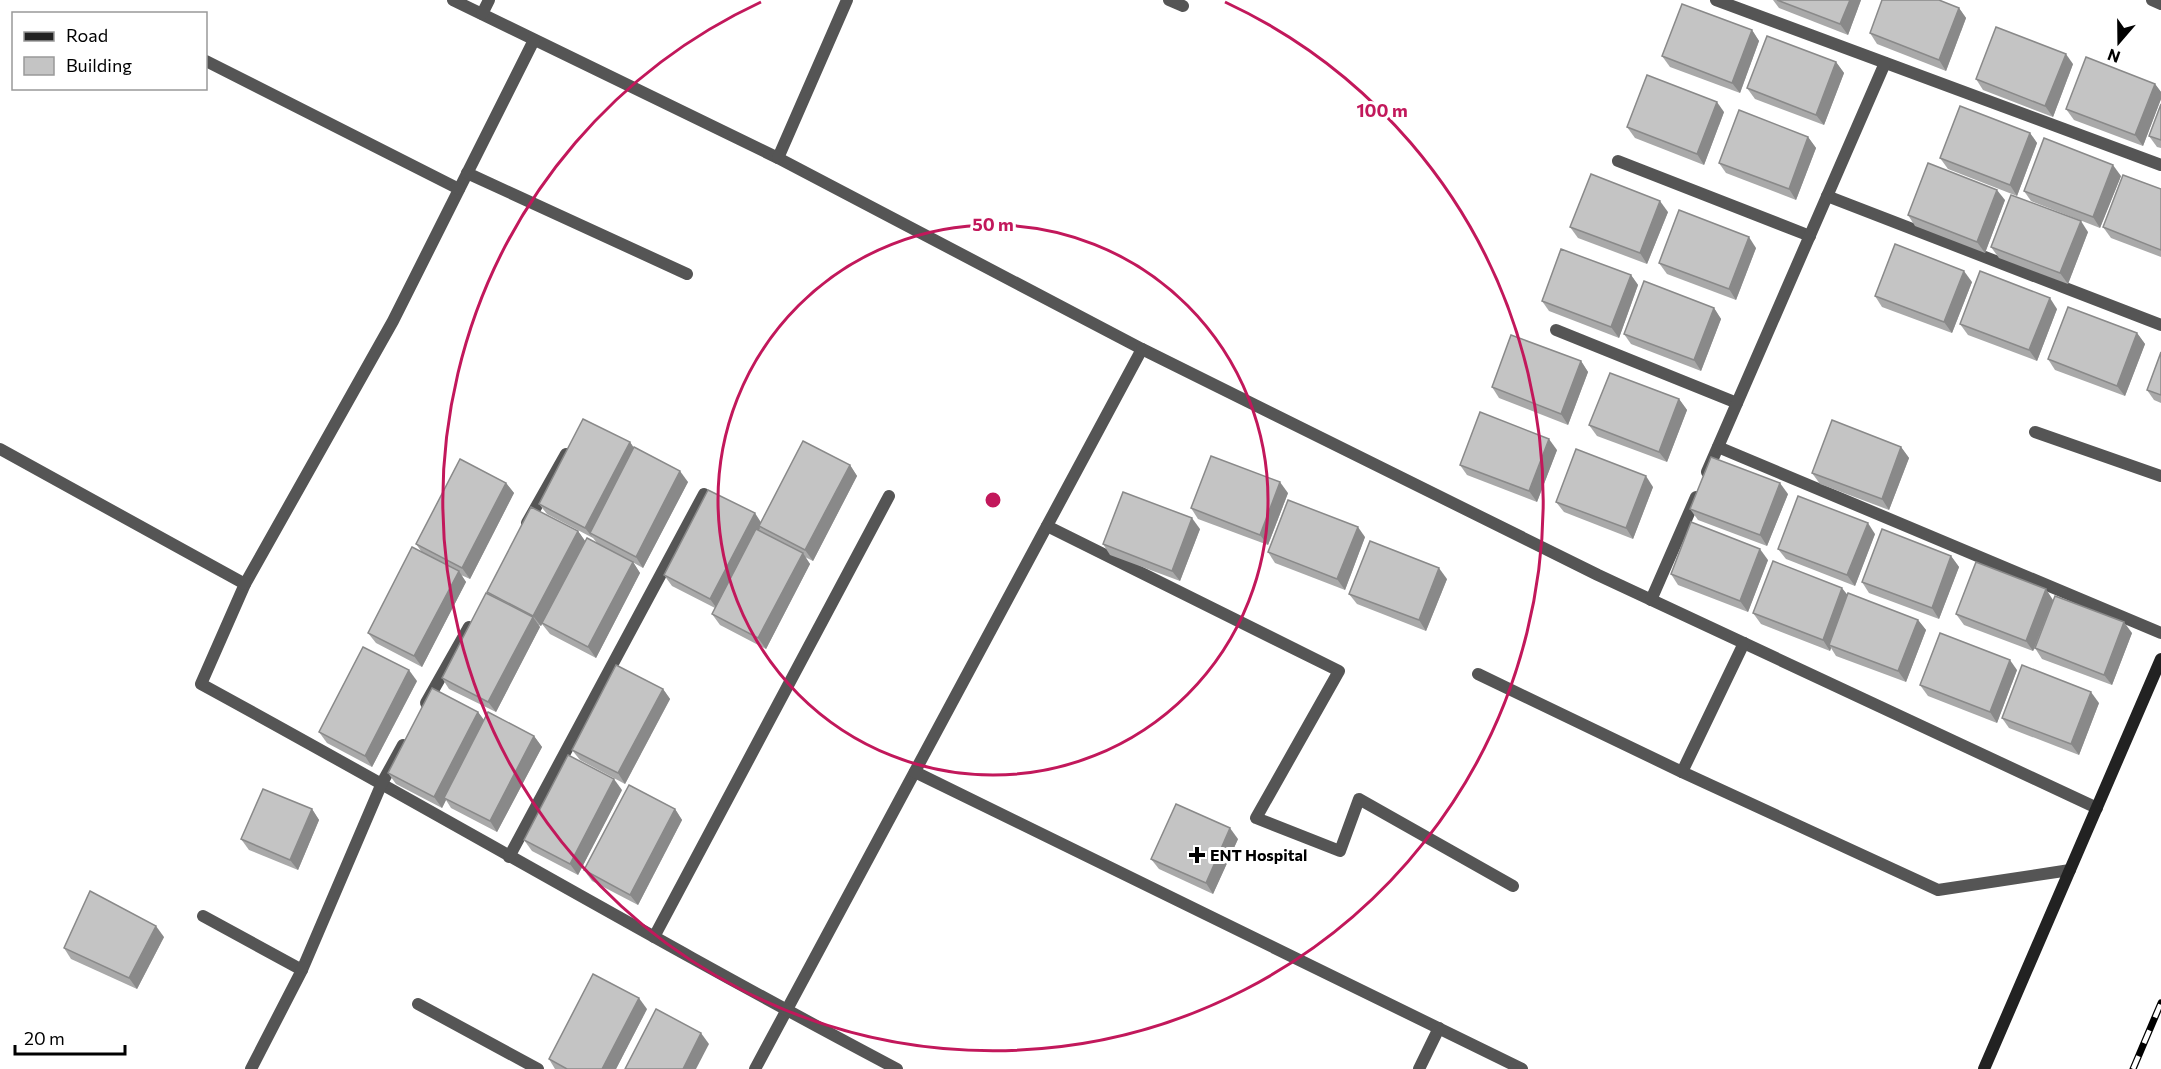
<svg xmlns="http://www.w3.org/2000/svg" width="2161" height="1069" font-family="Commissioner,sans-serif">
	<rect width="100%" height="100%" fill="#fff"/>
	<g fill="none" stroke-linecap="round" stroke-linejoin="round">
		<!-- street -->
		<g stroke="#555" stroke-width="12">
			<path d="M453,0L778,158L1142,349L755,1069"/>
			<path d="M1169,0L1183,6"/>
			<path d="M1716,0L2161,165"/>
			<path d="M2152,0L2161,4"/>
			<path d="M482,14L489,0"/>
			<path d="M534,40L393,321L245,584L201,684C434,811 662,945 897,1069"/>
			<path d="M206,61L459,189"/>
			<path d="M778,158L847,0"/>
			<path d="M1618,161L1810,236"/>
			<path d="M467,173L687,274"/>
			<path d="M1827,196L2161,325"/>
			<path d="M1556,330L1737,403"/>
			<path d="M1142,349L1598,575L2097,808"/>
			<path d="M2035,432L2161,476"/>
			<path d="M1718,447L2161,633"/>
			<path d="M0,449L245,584"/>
			<path d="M1707,472L1885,63"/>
			<path d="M527,523L566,454"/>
			<path d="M1047,526L1339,671L1256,818L1340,851L1359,799L1513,886"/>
			<path d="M1651,600L1696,497"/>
			<path d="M1744,643L1682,772L1938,890L2070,870"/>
			<path d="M1478,674L1682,772"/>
			<path d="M426,703L469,627"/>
			<path d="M915,772L1522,1069"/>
			<path d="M509,857L704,494"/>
			<path d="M203,916L302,970"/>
			<path d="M654,937L889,496"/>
			<path d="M418,1004L538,1069"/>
			<path d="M251,1069L302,970L382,783L403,745"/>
			<path d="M1419,1069L1439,1028"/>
		</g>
		<!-- secondary -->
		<path stroke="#222" stroke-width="12" d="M1984,1069L2161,659"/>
		<defs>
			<path id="rail" d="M2133,1069L2161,1003"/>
		</defs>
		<!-- rail casing -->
		<use href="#rail" stroke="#000" stroke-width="7"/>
		<!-- rail -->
		<use href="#rail" stroke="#fff" stroke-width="4.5" stroke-dasharray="14" stroke-linecap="butt"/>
	</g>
	<!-- wall -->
	<g fill="#a9a9a9">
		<path d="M1773,0H1861L1848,35L1779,8Z"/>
		<path d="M1959,8L1966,18L1946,71L1877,44L1870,33Z"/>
		<path d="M1752,30L1759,41L1740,93L1670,67L1662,56Z"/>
		<path d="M1836,62L1844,73L1824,125L1755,99L1747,88Z"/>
		<path d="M2073,64L2053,117L1983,90L1976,79Z"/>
		<path d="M2155,84L2161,92V99L2143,146L2074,120L2066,109Z"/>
		<path d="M2161,104V148L2157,147L2149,136Z"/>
		<path d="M1724,112L1704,165L1635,138L1627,127Z"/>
		<path d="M2030,133L2037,143L2017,196L1948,169L1940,158Z"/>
		<path d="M1808,137L1816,148L1796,200L1726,173L1719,163Z"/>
		<path d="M2121,176L2100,228L2031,201L2024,191Z"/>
		<path d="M2161,189V257L2111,238L2103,227Z"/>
		<path d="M2005,200L1985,253L1915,226L1908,215Z"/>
		<path d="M1668,212L1647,264L1578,238L1570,227Z"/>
		<path d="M2088,232L2068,284L1999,258L1991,247Z"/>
		<path d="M1756,248L1736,300L1667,274L1659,263Z"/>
		<path d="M1631,275L1638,285L1619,338L1549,311L1542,301Z"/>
		<path d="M1972,282L1952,333L1882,307L1875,296Z"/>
		<path d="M1714,308L1721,319L1701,371L1631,344L1624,334Z"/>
		<path d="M2057,309L2037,361L1968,335L1960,324Z"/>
		<path d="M2137,333L2145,344L2125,396L2055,370L2048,359Z"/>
		<path d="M2161,352V403L2154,400L2147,390Z"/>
		<path d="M1581,361L1588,372L1568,425L1499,398L1492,387Z"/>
		<path d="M1679,399L1687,410L1667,462L1597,436L1589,425Z"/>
		<path d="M630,442L634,448L688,482L643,568L627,559L633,562L640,573L596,658L550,634L542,624L541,626L538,625L540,627L496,712L449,689L442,678L489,594L487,592L578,531L585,541L597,543L593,538L547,514L539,504Z"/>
		<path d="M1901,447L1909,458L1889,510L1820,484L1812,473Z"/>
		<path d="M1557,450L1537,502L1467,475L1460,465Z"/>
		<path d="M850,465L857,476L813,561L805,557L810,564L766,649L720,625L712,614L715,608L672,586L664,575L761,522Z"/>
		<path d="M506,483L514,493L470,579L461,575L466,582L422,667L376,643L368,633L421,551L416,544Z"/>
		<path d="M1653,487L1633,539L1564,512L1556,502Z"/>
		<path d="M1288,493L1268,545L1198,519L1191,508Z"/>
		<path d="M1788,494L1767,546L1698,520L1690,509Z"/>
		<path d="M1200,529L1180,581L1110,555L1103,544Z"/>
		<path d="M1875,534L1855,586L1786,559L1778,549Z"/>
		<path d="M1365,537L1345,590L1275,563L1268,552Z"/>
		<path d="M1951,556L1959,567L1939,619L1869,593L1862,582Z"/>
		<path d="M1768,560L1748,612L1678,585L1671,574Z"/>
		<path d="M1447,579L1426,631L1357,604L1349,594Z"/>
		<path d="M1847,595L1918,620L1926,630L1906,682L1836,656L1831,648L1830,651L1761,624L1753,613Z"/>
		<path d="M2053,600L2132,633L2112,685L2042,659L2035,648L2033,651L1964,625L1956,614Z"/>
		<path d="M2017,670L1997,723L1928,696L1920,685Z"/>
		<path d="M417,681L372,767L327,743L319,732Z"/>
		<path d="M663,689L670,699L625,784L580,760L572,750Z"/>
		<path d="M2099,703L2079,755L2009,728L2002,718Z"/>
		<path d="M478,712L484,720L534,736L542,747L497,832L451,808L446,800L442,808L396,784L388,773Z"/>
		<path d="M622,790L578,875L532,851L524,840Z"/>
		<path d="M312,809L319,820L298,870L249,850L241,839Z"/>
		<path d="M675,809L682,820L638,905L592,881L584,870Z"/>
		<path d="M1238,839L1213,894L1159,869L1151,859Z"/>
		<path d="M164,937L137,989L71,959L64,948Z"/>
		<path d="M647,1009L616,1069H555L549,1059Z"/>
	</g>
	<!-- shaded-wall -->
	<g fill="#898989">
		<path d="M1850,0H1861L1848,35L1840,24Z"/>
		<path d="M1959,8L1966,18L1946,71L1939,60Z"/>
		<path d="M1752,30L1759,41L1740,93L1732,83Z"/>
		<path d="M2066,54L2073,64L2053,117L2045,106Z"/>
		<path d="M1836,62L1844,73L1824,125L1816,115Z"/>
		<path d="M2155,84L2161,92V99L2143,146L2135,135Z"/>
		<path d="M1717,102L1724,112L1704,165L1697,154Z"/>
		<path d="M2030,133L2037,143L2017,196L2010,185Z"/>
		<path d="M1808,137L1816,148L1796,200L1789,189Z"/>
		<path d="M2113,165L2121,176L2100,228L2093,217Z"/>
		<path d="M1997,190L2005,200L1985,253L1977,242Z"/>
		<path d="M1660,201L1668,212L1647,264L1640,253Z"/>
		<path d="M2081,221L2088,232L2068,284L2060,273Z"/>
		<path d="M1749,237L1756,248L1736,300L1729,289Z"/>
		<path d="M1964,271L1972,282L1952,333L1944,322Z"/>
		<path d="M1631,275L1638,285L1619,338L1611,327Z"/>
		<path d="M2050,298L2057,309L2037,361L2029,350Z"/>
		<path d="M1714,308L1721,319L1701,371L1694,360Z"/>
		<path d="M2137,333L2145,344L2125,396L2117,386Z"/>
		<path d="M1581,361L1588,372L1568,425L1561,414Z"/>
		<path d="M1679,399L1687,410L1667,462L1659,452Z"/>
		<path d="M1549,439L1557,450L1537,502L1529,491Z"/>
		<path d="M630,442L637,453L590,533L593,538L585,528Z"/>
		<path d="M1901,447L1909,458L1889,510L1882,499Z"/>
		<path d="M850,465L857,476L813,561L805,550Z"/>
		<path d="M680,471L688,482L643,568L636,557Z"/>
		<path d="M1646,476L1653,487L1633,539L1626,528Z"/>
		<path d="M1280,482L1288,493L1268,545L1260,535Z"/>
		<path d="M506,483L514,493L470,579L462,568Z"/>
		<path d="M1780,483L1788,494L1767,546L1760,535Z"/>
		<path d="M755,513L762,524L759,526L760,528L718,610L710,599Z"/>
		<path d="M1192,518L1200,529L1180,581L1172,571Z"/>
		<path d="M1868,523L1875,534L1855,586L1847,575Z"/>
		<path d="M1358,527L1365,537L1345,590L1337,579Z"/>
		<path d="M578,531L585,541L541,626L533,616Z"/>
		<path d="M1760,549L1768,560L1748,612L1740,601Z"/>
		<path d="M803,553L810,564L766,649L758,638Z"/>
		<path d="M1951,556L1959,567L1939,619L1932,608Z"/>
		<path d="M633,562L640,573L596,658L588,647Z"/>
		<path d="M1439,568L1447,579L1426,631L1419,620Z"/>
		<path d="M459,571L466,582L422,667L414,656Z"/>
		<path d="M1842,588L1850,598L1829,645L1831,648L1830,651L1823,640Z"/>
		<path d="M2046,589L2053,600L2033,651L2026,641Z"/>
		<path d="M533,617L540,627L496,712L488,702Z"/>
		<path d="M1918,620L1926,630L1906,682L1898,671Z"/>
		<path d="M2124,622L2132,633L2112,685L2104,675Z"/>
		<path d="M2010,660L2017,670L1997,723L1990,712Z"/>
		<path d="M409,670L417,681L372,767L365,756Z"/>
		<path d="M663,689L670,699L625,784L618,773Z"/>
		<path d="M2091,692L2099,703L2079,755L2071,744Z"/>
		<path d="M478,712L486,723L444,798L446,800L442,808L434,797Z"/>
		<path d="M534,736L542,747L497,832L490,821Z"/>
		<path d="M614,779L622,790L578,875L570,864Z"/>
		<path d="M312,809L319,820L298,870L290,860Z"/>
		<path d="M675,809L682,820L638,905L630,895Z"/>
		<path d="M1230,828L1238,839L1213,894L1206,883Z"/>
		<path d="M156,926L164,937L137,989L129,978Z"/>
		<path d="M639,998L647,1009L616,1069H602Z"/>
		<path d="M701,1033L709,1044L696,1069H683Z"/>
	</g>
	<!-- building -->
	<g fill="#c4c4c4" stroke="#898989" stroke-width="1.5">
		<path d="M1777,0H1850L1840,24Z"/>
		<path d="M1882,0H1939L1959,8L1939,60L1870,33Z"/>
		<path d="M1682,4L1752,30L1732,83L1662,56Z"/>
		<path d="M1996,27L2066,54L2045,106L1976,79Z"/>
		<path d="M1767,36L1836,62L1816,115L1747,88Z"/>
		<path d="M2086,57L2155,84L2135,135L2066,109Z"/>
		<path d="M1647,75L1717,102L1697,154L1627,127Z"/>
		<path d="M2161,104V140L2149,136Z"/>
		<path d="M1960,106L2030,133L2010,185L1940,158Z"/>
		<path d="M1739,110L1808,137L1789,189L1719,163Z"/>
		<path d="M2044,138L2113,165L2093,217L2024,191Z"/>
		<path d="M1928,163L1997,190L1977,242L1908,215Z"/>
		<path d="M1591,174L1660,201L1640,253L1570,227Z"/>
		<path d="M2123,175L2161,189V250L2103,227Z"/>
		<path d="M2011,195L2081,221L2060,273L1991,247Z"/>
		<path d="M1679,210L1749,237L1729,289L1659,263Z"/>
		<path d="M1895,244L1964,271L1944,322L1875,296Z"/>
		<path d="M1561,249L1631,275L1611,327L1542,301Z"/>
		<path d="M1980,271L2050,298L2029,350L1960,324Z"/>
		<path d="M1644,281L1714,308L1694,360L1624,334Z"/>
		<path d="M2068,307L2137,333L2117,386L2048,359Z"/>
		<path d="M1511,335L1581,361L1561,414L1492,387Z"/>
		<path d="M2161,352V395L2147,390Z"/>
		<path d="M1610,373L1679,399L1659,452L1589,425Z"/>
		<path d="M1480,412L1549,439L1529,491L1460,465Z"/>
		<path d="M583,419L630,442L585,528L539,504Z"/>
		<path d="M1832,420L1901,447L1882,499L1812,473Z"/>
		<path d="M803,441L850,465L805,550L759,526Z"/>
		<path d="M634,447L680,471L636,557L590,533Z"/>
		<path d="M1576,449L1646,476L1626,528L1556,502Z"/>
		<path d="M1211,456L1280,482L1260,535L1191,508Z"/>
		<path d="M1711,457L1780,483L1760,535L1690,509Z"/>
		<path d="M460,459L506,483L462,568L416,544Z"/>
		<path d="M708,490L755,513L710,599L664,575Z"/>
		<path d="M1123,492L1192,518L1172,571L1103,544Z"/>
		<path d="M1798,496L1868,523L1847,575L1778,549Z"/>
		<path d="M1288,500L1358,527L1337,579L1268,552Z"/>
		<path d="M531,507L578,531L533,616L487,592Z"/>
		<path d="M1691,522L1760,549L1740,601L1671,574Z"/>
		<path d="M756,529L803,553L758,638L712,614Z"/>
		<path d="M1882,529L1951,556L1932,608L1862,582Z"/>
		<path d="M587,538L633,562L588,647L542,623Z"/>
		<path d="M1370,541L1439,568L1419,620L1349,594Z"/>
		<path d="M412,547L459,571L414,656L368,633Z"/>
		<path d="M1773,561L1842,588L1823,640L1753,613Z"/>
		<path d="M1976,562L2046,589L2026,641L1956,614Z"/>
		<path d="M486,593L533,617L488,702L442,678Z"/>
		<path d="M1848,593L1918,620L1898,671L1829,645Z"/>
		<path d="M2055,596L2124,622L2104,675L2035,648Z"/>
		<path d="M1940,633L2010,660L1990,712L1920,685Z"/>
		<path d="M363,647L409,670L365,756L319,732Z"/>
		<path d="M616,665L663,689L618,773L572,750Z"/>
		<path d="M2022,665L2091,692L2071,744L2002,718Z"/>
		<path d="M432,688L478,712L434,797L388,773Z"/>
		<path d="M488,712L534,736L490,821L444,798Z"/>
		<path d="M568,755L614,779L570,864L524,840Z"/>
		<path d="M629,785L675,809L630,895L584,870Z"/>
		<path d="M263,789L312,809L290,860L241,839Z"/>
		<path d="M1176,804L1230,828L1206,883L1151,859Z"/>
		<path d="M90,891L156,926L129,978L64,948Z"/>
		<path d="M593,974L639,998L602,1069H567L549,1059Z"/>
		<path d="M656,1009L701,1033L683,1069H625Z"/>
	</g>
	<!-- distance rings -->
	<g fill="none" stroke="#c2185b" stroke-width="3">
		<circle cx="993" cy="500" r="275"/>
		<path d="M1225 2A550 550 0 1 1 761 2"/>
	</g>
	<!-- markers -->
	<path fill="#000" stroke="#fff" stroke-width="2" d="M1194 846h6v6h6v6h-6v6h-6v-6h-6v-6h6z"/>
	<g text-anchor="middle" stroke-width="6" stroke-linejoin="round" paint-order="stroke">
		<!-- poi labels -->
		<g font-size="16" font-weight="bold" fill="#000" stroke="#fff" text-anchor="start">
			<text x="1210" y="861">ENT Hospital</text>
		</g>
	</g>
	<circle cx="993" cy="500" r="9" fill="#c2185b" stroke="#fff" stroke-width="3"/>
	<g font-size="18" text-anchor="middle" font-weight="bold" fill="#c2185b" stroke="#fff" stroke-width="6" stroke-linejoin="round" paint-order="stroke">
		<text x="1382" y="117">100 m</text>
		<text x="993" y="231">50 m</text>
	</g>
	<!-- legend -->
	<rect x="12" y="12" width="195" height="78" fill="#ffffff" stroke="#999999" stroke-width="1.5"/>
	<rect x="24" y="32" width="30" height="9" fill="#222222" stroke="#999999" stroke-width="1.5"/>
	<text x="66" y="42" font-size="18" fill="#000000">Road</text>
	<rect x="24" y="57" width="30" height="18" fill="#c4c4c4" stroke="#999999" stroke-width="1.5"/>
	<text x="66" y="72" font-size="18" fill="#000000">Building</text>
	<!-- north arrow -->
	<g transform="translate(2119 42) rotate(200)" stroke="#ffffff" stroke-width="4.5" paint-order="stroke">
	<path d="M0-4.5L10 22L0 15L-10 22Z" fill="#000000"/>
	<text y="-9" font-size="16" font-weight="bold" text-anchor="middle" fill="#000000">N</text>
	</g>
	<!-- scale -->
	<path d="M15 1045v9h110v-9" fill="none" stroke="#000000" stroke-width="3"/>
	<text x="24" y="1045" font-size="18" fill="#000000" stroke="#ffffff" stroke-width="4.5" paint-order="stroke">20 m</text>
</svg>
